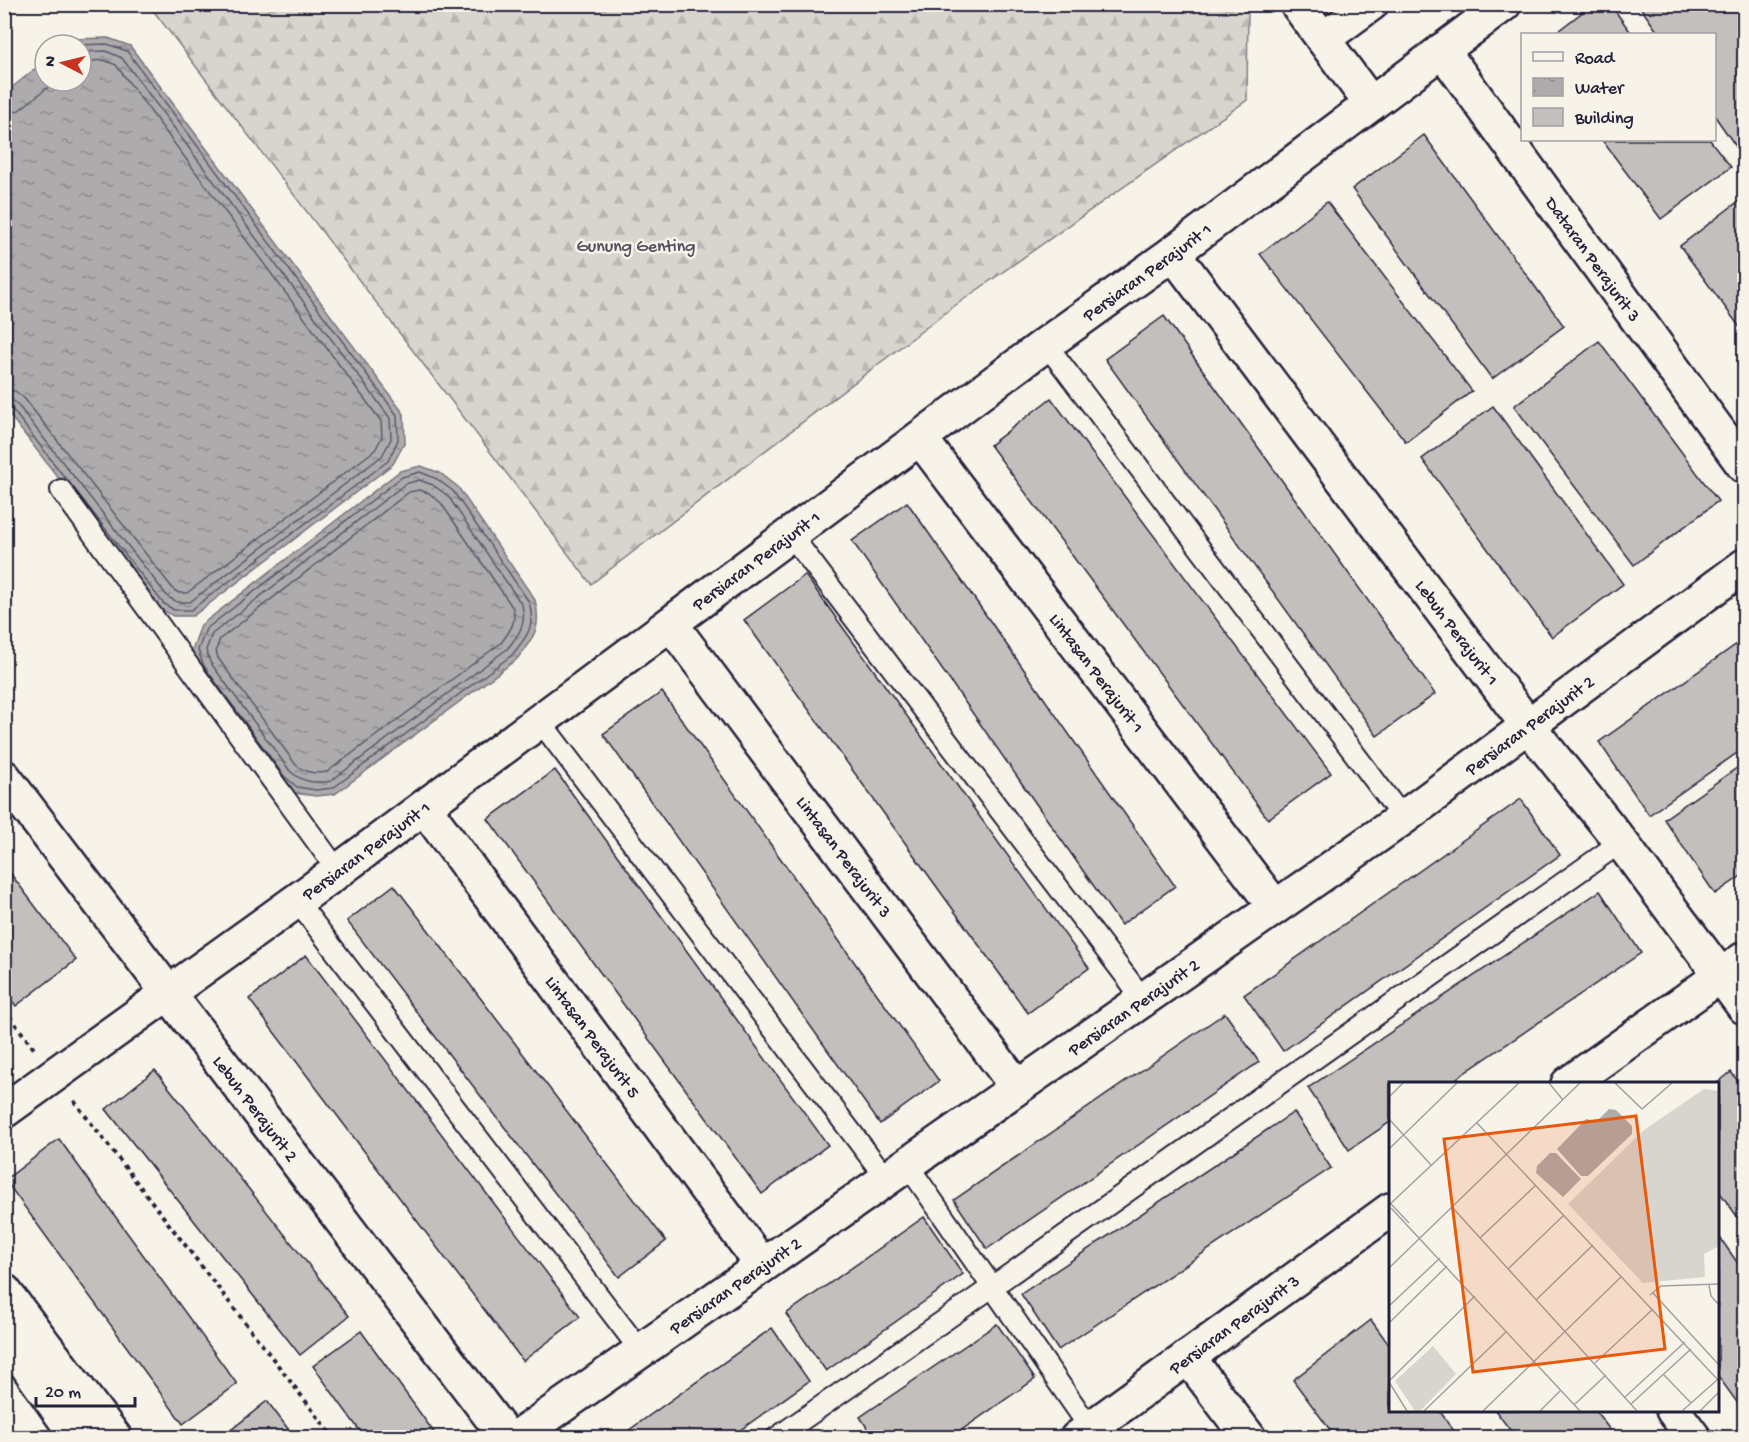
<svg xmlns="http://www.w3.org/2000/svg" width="1749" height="1442" font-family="'Gochi Hand',sans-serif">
	<defs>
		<pattern id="forest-firs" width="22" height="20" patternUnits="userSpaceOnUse" patternTransform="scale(1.5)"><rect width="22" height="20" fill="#d8d5cf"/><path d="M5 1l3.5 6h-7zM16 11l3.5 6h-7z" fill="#b9b7b3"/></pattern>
		<pattern id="water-ripples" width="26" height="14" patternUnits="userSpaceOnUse" patternTransform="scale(1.5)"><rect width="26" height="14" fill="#aeabad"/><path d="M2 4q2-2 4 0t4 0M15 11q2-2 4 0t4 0" fill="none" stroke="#8d8b8e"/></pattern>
	</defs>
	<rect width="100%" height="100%" fill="#f7f3e8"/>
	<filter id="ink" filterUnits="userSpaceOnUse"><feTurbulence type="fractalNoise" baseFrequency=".0167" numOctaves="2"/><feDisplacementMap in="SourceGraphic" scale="12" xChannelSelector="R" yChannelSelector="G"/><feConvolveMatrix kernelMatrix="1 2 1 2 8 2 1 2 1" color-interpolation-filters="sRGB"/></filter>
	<g filter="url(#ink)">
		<!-- forest -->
		<path fill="url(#forest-firs)" stroke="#7d7c85" stroke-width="1.5" d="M149,5H1248L1247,100L953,307L591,584Z"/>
		<!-- water -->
		<g fill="url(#water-ripples)" stroke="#76747f" stroke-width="1.5">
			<path d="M108,38L130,46L404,414L405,442L393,464L193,616H173L159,608L5,409V93L45,61V81H81V45H66L74,39Z"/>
			<path d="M421,466L440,473L458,487L535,600C542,628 534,637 517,659L335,794L316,796L294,793L280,780L198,669L192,650L201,625L400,471Z"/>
		</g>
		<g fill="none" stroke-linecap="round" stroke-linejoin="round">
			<!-- shore -->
			<g stroke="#5a5969" stroke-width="1.5">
				<path d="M4,114L18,111L56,81"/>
				<path d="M4,390L15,391L24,398L174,590L179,593H187L375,450L382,437L381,421L116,65L104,60L81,62"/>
				<path d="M4,399H11L17,404L168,597L177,602H190L382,456L391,439L390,418L122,58L106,51L81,52"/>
				<path d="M4,406L12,409L69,483"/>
				<path d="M420,472L437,479L453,491L529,602C536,626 527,637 512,655L333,788L316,790L297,787L284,776L204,666L198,650L206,629L402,477Z"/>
				<path d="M419,480L433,485L448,496L522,605C527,623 519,635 507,649L331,781C314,784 302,782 290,771L210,662L206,650L212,634L405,484Z"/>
				<path d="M73,487L163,603L174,610H191L388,461L398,440L397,415L127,51L107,44L76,45"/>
				<path d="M419,490L429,493L441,503L513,608C517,623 509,632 501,643L327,772C315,774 306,773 296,765L218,658L216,650L220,639L409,492Z"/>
			</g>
		</g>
		<!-- building -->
		<g fill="#c2bfbd" stroke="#22223b" stroke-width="1.5">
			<path d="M1593,4H1610L1632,34H1554Z"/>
			<path d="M1638,4H1741L1744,10V158L1714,115V34H1659Z"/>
			<path d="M1424,135L1564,326L1492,379L1352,189Z"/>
			<path d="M1602,140H1710L1731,167L1661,219Z"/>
			<path d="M1744,197V333L1680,246Z"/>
			<path d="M1327,202L1472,391L1406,442L1260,254Z"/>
			<path d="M1164,316L1435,694L1377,736L1105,359Z"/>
			<path d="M1599,341L1718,501L1634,565L1514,406Z"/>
			<path d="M1051,398L1331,773L1268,819L990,445Z"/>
			<path d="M1493,406L1623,584L1552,637L1422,459Z"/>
			<path d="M907,502L1175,886L1121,925L852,541Z"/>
			<path d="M805,575L1089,968L1028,1013L744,620Z"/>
			<path d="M1744,639V748L1649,815L1599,742Z"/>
			<path d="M662,692L939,1081L880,1124L603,734Z"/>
			<path d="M1744,763V874L1715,894L1664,819Z"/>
			<path d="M555,770L828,1145L762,1194L488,819Z"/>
			<path d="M1521,799L1560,855L1283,1051L1244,995Z"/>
			<path d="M4,865L76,960L16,1006L4,990Z"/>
			<path d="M394,885L666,1241L619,1277L347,921Z"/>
			<path d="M1600,891L1641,953L1448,1084H1390V1122L1349,1150L1308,1088Z"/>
			<path d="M306,955L580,1317L523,1361L249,999Z"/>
			<path d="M1225,1013L1259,1062L987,1249L954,1200Z"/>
			<path d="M155,1070L349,1316L300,1355L106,1109Z"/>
			<path d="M1731,1072L1744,1089V1226L1718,1190V1084H1716Z"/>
			<path d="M1294,1112L1331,1168L1058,1350L1021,1294Z"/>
			<path d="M59,1139L237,1384L183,1424L5,1180Z"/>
			<path d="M924,1217L963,1274L826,1371L786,1314Z"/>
			<path d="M1718,1235L1744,1272V1412L1718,1376Z"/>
			<path d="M1371,1320L1390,1346V1410H1439L1459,1438H1336L1293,1380Z"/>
			<path d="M997,1324L1035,1379L950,1438H874L860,1417Z"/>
			<path d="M772,1328L809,1381L729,1438H618Z"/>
			<path d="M361,1331L438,1438H365L313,1366Z"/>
			<path d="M267,1401L295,1438H221Z"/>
			<path d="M1495,1410H1595L1616,1438H1516Z"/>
			<path d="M4,1423L15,1438H4Z"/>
			<path d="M848,1432L852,1438H839Z"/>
		</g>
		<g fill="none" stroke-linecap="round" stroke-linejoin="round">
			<defs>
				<g id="lane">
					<path d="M1046,344L1403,818"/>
					<path d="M61,490L338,871"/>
					<path d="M791,535L1143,999"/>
					<path d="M540,721L886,1178"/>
					<path d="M297,901L640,1350"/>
					<path d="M907,1164L1090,1428"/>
					<path d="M776,1438L992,1287L1621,842"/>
				</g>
				<g id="street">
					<path d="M1297,4L1371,104"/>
					<path d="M1323,39L1371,4"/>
					<path id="s1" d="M1442,50L1744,466"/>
					<path id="s2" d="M1173,253L1529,727L1621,842L1744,1007"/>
					<path id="s3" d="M920,438L1275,907"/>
					<path id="s4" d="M671,624L1017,1087"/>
					<path id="s5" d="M4,777L507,1438"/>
					<path id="s6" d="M424,807L762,1265"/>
					<path d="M1568,1084L1744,959"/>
					<path id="s7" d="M4,1111L338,871L1046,344L1173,253L1504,4"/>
					<path d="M1188,1357L1249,1438"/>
					<path d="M1673,1410L1694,1438"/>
					<path id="s8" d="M516,1438L1403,818L1744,566"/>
					<path id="s9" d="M1077,1438L1390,1210"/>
				</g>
				<g id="secondary">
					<path d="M4,1291L115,1438"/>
					<path d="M4,1333L78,1438"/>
				</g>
			</defs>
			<!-- lane casing -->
			<use href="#lane" stroke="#22223b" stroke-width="24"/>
			<!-- street casing -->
			<use href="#street" stroke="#22223b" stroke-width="38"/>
			<!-- secondary casing -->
			<use href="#secondary" stroke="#22223b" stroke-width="38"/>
			<!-- path -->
			<g stroke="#22223b" stroke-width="4" stroke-dasharray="4.5 4.5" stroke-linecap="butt">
				<path d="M4,1009L35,1050"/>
				<path d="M74,1101L334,1438"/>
			</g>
			<!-- lane -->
			<use href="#lane" stroke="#f7f3e8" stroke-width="20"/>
			<!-- street -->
			<use href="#street" stroke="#f7f3e8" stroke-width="33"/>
			<!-- secondary -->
			<use href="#secondary" stroke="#f7f3e8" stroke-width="33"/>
		</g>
	</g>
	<g text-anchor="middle" stroke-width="5" stroke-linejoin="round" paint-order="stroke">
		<!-- park labels -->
		<g font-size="18" fill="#504f60" stroke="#f7f3e8">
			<text x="636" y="251">Gunung Genting</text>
		</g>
		<!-- street labels -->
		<g font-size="18" fill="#22223b" stroke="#f7f3e8">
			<text dy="6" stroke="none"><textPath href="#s1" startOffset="258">Dataran Perajurit 3</textPath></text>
			<text dy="6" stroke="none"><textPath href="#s7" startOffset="1418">Persiaran Perajurit 1</textPath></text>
			<text dy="6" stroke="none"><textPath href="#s7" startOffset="932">Persiaran Perajurit 1</textPath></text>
			<text dy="6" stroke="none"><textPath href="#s2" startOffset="474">Lebuh Perajurit 1</textPath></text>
			<text dy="6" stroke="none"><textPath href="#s3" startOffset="294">Lintasan Perajurit 1</textPath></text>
			<text dy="6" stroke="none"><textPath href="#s8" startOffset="1239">Persiaran Perajurit 2</textPath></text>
			<text dy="6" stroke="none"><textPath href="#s7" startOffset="446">Persiaran Perajurit 1</textPath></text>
			<text dy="6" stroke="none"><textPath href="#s4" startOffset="290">Lintasan Perajurit 3</textPath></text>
			<text dy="6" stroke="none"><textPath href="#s8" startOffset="753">Persiaran Perajurit 2</textPath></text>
			<text dy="6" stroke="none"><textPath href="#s6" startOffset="285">Lintasan Perajurit 5</textPath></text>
			<text dy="6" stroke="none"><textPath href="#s5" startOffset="416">Lebuh Perajurit 2</textPath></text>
			<text dy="6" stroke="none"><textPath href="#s8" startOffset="267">Persiaran Perajurit 2</textPath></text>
			<text dy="6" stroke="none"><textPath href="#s9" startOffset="194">Persiaran Perajurit 3</textPath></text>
		</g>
	</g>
	<!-- overview -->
	<g transform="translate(1389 1082)">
		<rect width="330" height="330" fill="#f7f3e8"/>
		<path d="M315,7L330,9V164L315,172L316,195L254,201L179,122L255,48Z" fill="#d8d5cf"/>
		<path d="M44,264L67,292L31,329H26L6,299Z" fill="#d8d5cf"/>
		<path d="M220,27L227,28L243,44V52L199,94H192L168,67L197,37L208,39ZM161,71H167L192,97L174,115L147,91L148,84Z" fill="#aeabad"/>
		<path fill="none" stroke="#a29fa3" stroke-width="1.5" d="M160,1L174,18M226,1L253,27L283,1M0,15L14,1M0,37L43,84M88,41L330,299M0,67L68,1M2,122L20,141M0,123L130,1M63,125L248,329M2,126L191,329M91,156L147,103M0,186L191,1M119,187L175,133M320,203L322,214L330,223M264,211L330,283M261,213L272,204L330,202M147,218L204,163M0,224L51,176M0,241L58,184M206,281L264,227M275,293L302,321M0,299L86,214M0,300L18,329M236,315L296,260M242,322L302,267M185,323L217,293M35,329L118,249M94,329L233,194M151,329L171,309M293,329L328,298M311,329L330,310"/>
		<path fill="#e8590c" fill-opacity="0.15" stroke="#e8590c" stroke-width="3" d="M247,34L276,267L84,290L55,57Z"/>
		<rect width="330" height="330" fill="none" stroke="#22223b" stroke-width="3"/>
	</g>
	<!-- margin -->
	<rect width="1749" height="1442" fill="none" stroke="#f7f3e8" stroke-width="24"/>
	<rect x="12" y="12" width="1725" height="1418" fill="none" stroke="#22223b" stroke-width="2" filter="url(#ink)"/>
	<!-- legend -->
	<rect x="1521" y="33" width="195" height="108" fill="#f7f3e8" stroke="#a29fa3" stroke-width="1.5"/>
	<rect x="1533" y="52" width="30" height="9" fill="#f7f3e8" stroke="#a29fa3" stroke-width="1.5"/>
	<text x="1575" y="63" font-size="18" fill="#22223b">Road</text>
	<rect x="1533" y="78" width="30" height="18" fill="url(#water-ripples)" stroke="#a29fa3" stroke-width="1.5"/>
	<text x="1575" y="93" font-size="18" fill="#22223b">Water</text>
	<rect x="1533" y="108" width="30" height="18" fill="#c2bfbd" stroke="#a29fa3" stroke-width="1.5"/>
	<text x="1575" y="123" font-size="18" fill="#22223b">Building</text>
	<!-- north arrow -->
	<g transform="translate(63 63) rotate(277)"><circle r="28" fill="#f7f3e8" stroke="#a29fa3" stroke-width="1.5"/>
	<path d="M0-4.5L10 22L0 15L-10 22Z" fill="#c8321e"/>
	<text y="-9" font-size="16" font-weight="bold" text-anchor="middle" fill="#22223b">N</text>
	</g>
	<!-- scale -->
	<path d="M36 1397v9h99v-9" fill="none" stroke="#22223b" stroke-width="3"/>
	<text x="45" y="1397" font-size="18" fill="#22223b" stroke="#f7f3e8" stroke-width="4.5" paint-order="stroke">20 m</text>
</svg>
